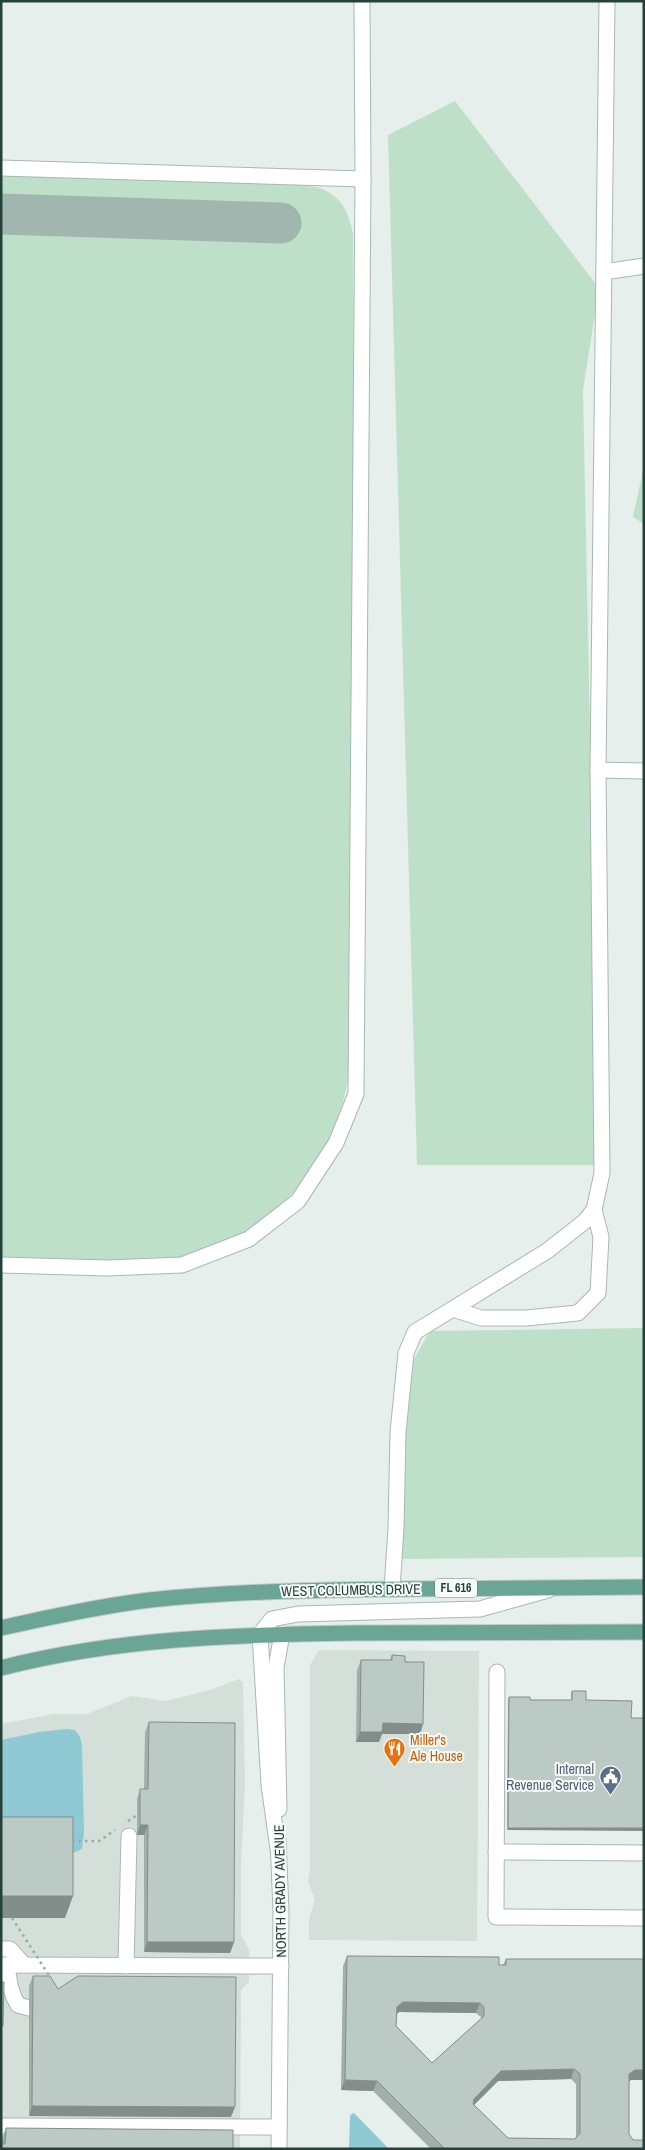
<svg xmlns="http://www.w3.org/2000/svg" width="645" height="2150" font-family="'Archivo Narrow',sans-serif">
	<rect width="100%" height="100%" fill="#e6efeb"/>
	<!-- built -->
	<g fill="#d4dfda">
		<path d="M319,1650L479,1651L477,1941L309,1940V1919L315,1900L308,1882L310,1869V1665Z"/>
		<path d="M239,1679L243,1682L245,1784L241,1865V1935L249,1950V1982L241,1990L240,2149H1V1724L53,1714H87L132,1696L165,1701L210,1690Z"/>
	</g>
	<!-- green -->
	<g fill="#bfe0c8">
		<path d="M455,101L599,288L583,390L599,1165H417L388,135Z"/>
		<path d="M1,175C80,177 158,180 236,182C253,183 310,183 323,189C343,199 349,213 353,234L354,463L350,1067C338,1165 267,1244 168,1261C146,1264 122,1262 100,1262C67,1261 34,1260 1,1259V228L284,237L286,209L1,199Z"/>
		<path d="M644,466V524L633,517Z"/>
		<path d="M644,1328V1557L402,1559L405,1375L430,1331Z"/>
	</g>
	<!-- water -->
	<g fill="#8ec9d4">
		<path d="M67,1729L75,1730L80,1737L82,1745L84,1832L82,1849L73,1853L1,1839V1740L39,1732Z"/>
		<path d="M354,2113L389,2149H349L350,2115Z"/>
	</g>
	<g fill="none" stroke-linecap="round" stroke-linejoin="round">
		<!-- taxiway -->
		<path stroke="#a2b6b0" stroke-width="41" d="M1,214L281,223"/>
		<defs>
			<g id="minor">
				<path d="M1,168L363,179"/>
				<path d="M604,272L644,266"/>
				<path d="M598,770L644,771"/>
				<path d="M1,1265L107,1268L182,1265L249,1239L298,1201L336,1143L356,1094L363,179L362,1"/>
				<path d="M453,1309L481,1318H526L578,1313L598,1293L601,1237L594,1210"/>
				<path d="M392,1589L396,1528L398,1432L406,1353L415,1332L547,1251L584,1222L594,1210L602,1173L598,770L607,1"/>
				<path d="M497,1672L496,1917L644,1918"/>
				<path d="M279,1809L276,1667L282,1634"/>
				<path d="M278,1840L281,1911L279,2149"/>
				<path d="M278,1849L269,1785L260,1634L272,1619L298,1614L480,1609L548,1590"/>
				<path d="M496,1852L644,1853"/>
				<path d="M1,1949H10L24,1965"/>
				<path d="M1,1965L281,1966"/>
				<path d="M7,1965C9,1980 10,1992 18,2005L29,2008"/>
				<path d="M126,1966L129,1836"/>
				<path d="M1,2126L279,2127"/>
			</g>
			<g id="major">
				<path d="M1,1628C50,1617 100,1606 150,1600C235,1591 320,1590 406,1589C485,1588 564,1587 644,1587"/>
				<path d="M1,1668C117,1638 234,1635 353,1633C450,1632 547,1632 644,1632"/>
			</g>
		</defs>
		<!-- minor casing -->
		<use href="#minor" stroke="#a8b8b2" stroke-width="17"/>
		<!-- major casing -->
		<use href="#major" stroke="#c2cac8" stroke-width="17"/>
		<!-- path -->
		<g stroke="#86b3a5" stroke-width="2.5" stroke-dasharray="2.5 4" stroke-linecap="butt">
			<path d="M128,1821L137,1815"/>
			<path d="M72,1841H99L115,1830"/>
		</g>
		<!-- minor -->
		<use href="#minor" stroke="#fff" stroke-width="15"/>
		<!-- major -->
		<use href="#major" stroke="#6aa596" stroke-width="15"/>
		<!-- path-bridge -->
		<path stroke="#86b3a5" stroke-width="2.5" stroke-dasharray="2.5 4" stroke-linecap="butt" d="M12,1918L50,1977"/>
	</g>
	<!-- wall -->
	<g fill="#a1aea9" fill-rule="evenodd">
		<path d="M392,1655L405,1662L423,1724L420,1734H382L379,1742H356L357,1670L361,1660H390Z"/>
		<path d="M572,1691H586L507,1830L508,1700L509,1697L530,1700H571V1693Z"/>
		<path d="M149,1722L234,1942L230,1953L144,1952V1835H137V1799L140,1789H144L145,1732Z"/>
		<path d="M347,1956L499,1965H503L506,1959H644V2080H631L629,2081V2134L633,2140L644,2149H431L373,2091L341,2090L343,1966ZM399,2012L476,2013L481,2017V2019L432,2063L396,2026L397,2014ZM571,2079L576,2084V2137L575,2139L508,2138L474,2105L498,2081Z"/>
		<path d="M33,1976L58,1989L231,2117L29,2116V1986Z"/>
		<path d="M6,2128L233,2149L2,2144V2138Z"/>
	</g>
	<!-- shaded-wall -->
	<g fill="#838d89">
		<path d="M383,1723L423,1724L420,1734H382L379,1742H356L360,1732Z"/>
		<path d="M140,1825H148L144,1835H137Z"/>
		<path d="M508,1828H644V1831L507,1830Z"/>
		<path d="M1,1896H73L65,1918H1Z"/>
		<path d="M147,1942H234L230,1953L144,1952Z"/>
		<path d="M403,2002L480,2003L476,2013L399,2012L393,2017L397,2007Z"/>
		<path d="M574,2069L571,2079L498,2081L470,2109L474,2099L501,2071Z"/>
		<path d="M635,2070H644V2080H631L626,2084L629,2074Z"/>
		<path d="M345,2080L377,2081L373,2091L341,2090Z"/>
		<path d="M32,2106L235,2107L231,2117L29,2116Z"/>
	</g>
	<!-- building -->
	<g fill="#bbcac4" stroke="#838d89" fill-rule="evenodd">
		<path d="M392,1655L405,1656V1662H424L423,1724L383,1723L382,1732H360L361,1660H392Z"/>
		<path d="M572,1691H586V1700L632,1701L631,1718H644V1828H508L509,1697H530V1700H572Z"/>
		<path d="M149,1722L235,1723L234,1942H147L148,1825H140V1789H148Z"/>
		<rect x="1" y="1817" width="72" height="79"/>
		<path d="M347,1956L499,1957V1965H506V1959H644V2070H635L629,2074V2134L633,2140H644V2149H445L377,2081L345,2080ZM403,2002L480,2003L484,2007V2016L432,2063L396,2026L397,2007ZM574,2069L580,2074V2133L575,2139L508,2138L473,2104L474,2099L501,2071Z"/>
		<path d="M33,1976H50L58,1989L78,1976L236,1977L235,2107L32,2106Z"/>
		<path d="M1,1982H4L3,2026H1Z"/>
		<path d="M6,2128L233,2130V2149H1V2144H5Z"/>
	</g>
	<!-- icons -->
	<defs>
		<symbol id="restaurant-pin" viewBox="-11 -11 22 30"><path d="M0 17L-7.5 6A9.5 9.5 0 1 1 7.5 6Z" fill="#e8710a" stroke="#f7fbf9"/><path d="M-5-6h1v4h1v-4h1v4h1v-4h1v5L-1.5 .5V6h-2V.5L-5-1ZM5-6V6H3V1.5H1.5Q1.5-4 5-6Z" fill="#fff"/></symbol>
		<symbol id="civic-pin" viewBox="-11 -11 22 30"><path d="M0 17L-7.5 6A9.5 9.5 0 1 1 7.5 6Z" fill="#5c6f8a" stroke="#f7fbf9"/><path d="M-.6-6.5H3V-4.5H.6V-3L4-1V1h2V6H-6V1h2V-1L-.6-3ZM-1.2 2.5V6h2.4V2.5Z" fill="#fff"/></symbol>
	</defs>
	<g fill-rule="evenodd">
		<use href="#restaurant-pin" x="382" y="1736" width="25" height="34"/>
		<use href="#civic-pin" x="598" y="1764" width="25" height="34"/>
	</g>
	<g text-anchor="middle" stroke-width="4" stroke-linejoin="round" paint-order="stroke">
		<!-- shield labels -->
		<rect fill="#f7fbf9" stroke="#637a73" stroke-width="1" x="435" y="1578.5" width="42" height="19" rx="4"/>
		<g font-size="12" font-weight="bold" fill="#24423a">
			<text x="456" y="1592">FL 616</text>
		</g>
		<!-- street labels -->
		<g font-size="14" fill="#24423a" stroke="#f7fbf9">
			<text transform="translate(351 1590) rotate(-1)" y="5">WEST COLUMBUS DRIVE</text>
			<text transform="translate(280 1891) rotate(-91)" y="5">NORTH GRADY AVENUE</text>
		</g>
		<!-- food labels -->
		<g font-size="14" fill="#c56008" stroke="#f7fbf9" text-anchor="start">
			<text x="410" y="1745">Miller's<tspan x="410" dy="16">Ale House</tspan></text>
		</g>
		<!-- service labels -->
		<g font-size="14" fill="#4e5e75" stroke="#f7fbf9" text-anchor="end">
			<text x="594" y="1774">Internal<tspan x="594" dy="16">Revenue Service</tspan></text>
		</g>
	</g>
	<!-- border -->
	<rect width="645" height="2150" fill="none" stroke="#24423a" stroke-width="5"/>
</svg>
